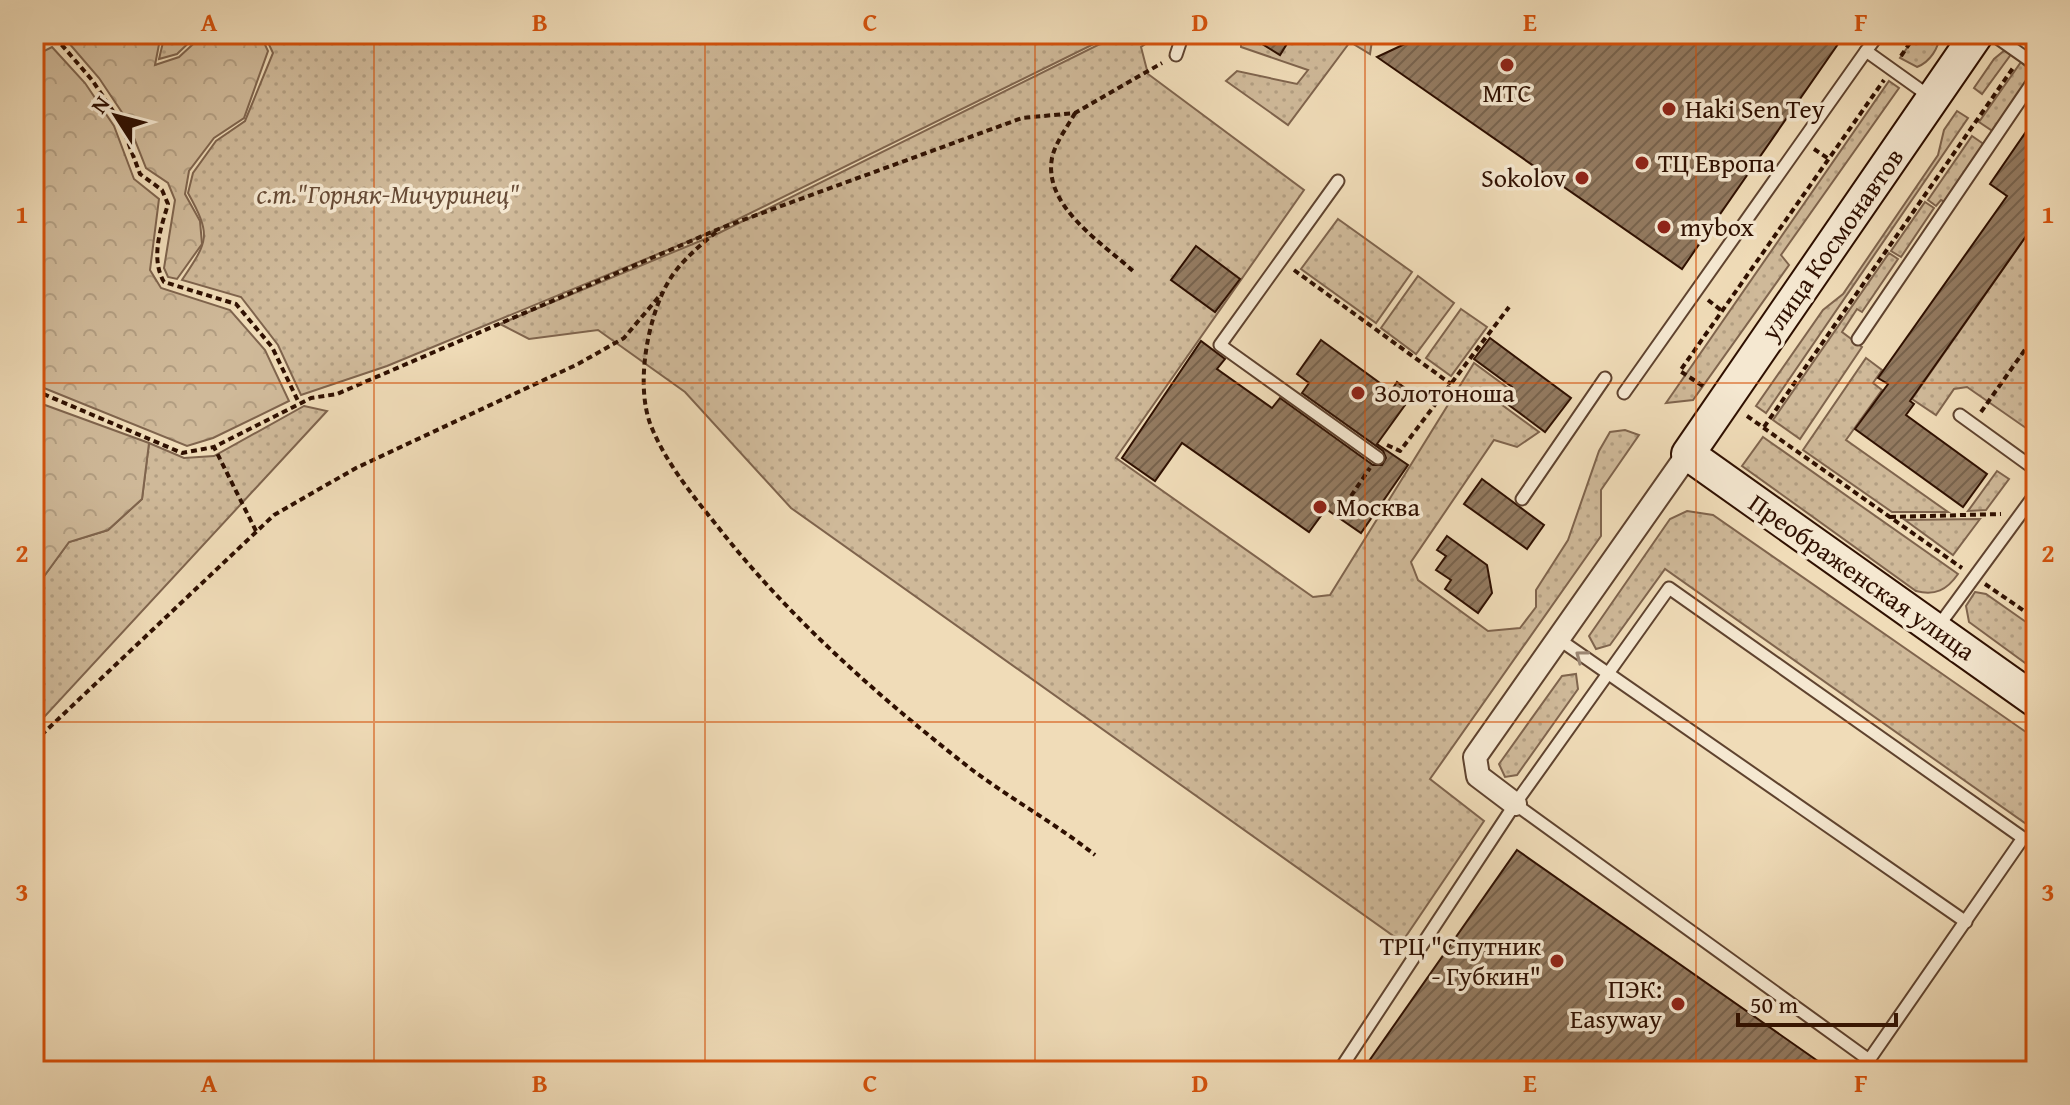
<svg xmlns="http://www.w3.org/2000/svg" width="2070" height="1105" font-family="'Gentium Book Plus',serif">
	<defs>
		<pattern id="grass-dots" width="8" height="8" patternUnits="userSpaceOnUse" patternTransform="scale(2)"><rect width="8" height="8" fill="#cfb999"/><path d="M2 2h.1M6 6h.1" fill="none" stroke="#b29e82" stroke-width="1.8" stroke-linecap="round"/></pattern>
		<pattern id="forest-crowns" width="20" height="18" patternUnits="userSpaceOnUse" patternTransform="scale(2)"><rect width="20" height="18" fill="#cfb999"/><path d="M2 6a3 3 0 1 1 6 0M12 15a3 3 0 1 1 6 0" fill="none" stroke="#b29e82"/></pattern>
		<pattern id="building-hatch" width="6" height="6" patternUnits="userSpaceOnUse" patternTransform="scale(2)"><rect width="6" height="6" fill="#937a60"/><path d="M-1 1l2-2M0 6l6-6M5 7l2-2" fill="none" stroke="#78634d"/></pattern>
	</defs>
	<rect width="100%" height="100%" fill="#f0dcb8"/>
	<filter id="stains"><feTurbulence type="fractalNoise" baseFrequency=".0025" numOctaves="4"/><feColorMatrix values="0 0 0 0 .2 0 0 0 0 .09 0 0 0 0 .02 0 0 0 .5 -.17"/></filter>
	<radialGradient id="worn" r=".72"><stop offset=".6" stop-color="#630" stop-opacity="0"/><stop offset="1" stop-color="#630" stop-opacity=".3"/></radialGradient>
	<!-- grass -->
	<g fill="url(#grass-dots)" stroke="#7f644d" stroke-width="2">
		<path d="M165,34H198L177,54L159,59Z"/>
		<path d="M264,34H1114L716,230L387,366L301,395L278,345L241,297L182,280C208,241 212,236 188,193L193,173L216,141L245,121L273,53Z"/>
		<path d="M1120,34H1160L1141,47L1148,74L1304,190L1116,458L1313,597L1330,595L1474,363L1508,388L1498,402L1539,432L1517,447L1494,440L1411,562L1418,580L1488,631L1520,628L1536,607V590L1568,540L1599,451L1610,432L1625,430L1639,435L1601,490V536L1430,779L1484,821L1402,942L791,508L685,392L598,330L529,339L500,324L717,234Z"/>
		<path d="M1241,34H1373L1370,54L1350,42L1288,125L1226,81L1237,71L1297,84L1308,70L1241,47Z"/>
		<path d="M1917,34H1940C1939,48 1930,62 1917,67L1900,58Z"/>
		<path d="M2005,50L2012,53L1982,94L1974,88L1994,59Z"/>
		<path d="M2021,62L2031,71L2030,79L1994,132L1979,122Z"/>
		<path d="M1889,81L1899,88L1781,255L1789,265L1693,400L1666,403Z"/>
		<path d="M1957,111L1968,118L1766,413L1756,406L1823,310L1843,294L1938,155L1944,130Z"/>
		<path d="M1972,136L1985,145L1945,202L1941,200L1936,206L1928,200Z"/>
		<path d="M1925,202L1934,208L1901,257L1891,251Z"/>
		<path d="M1338,219L1412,272L1376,323L1301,269Z"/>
		<path d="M2036,222V435L1967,387L1954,389L1936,415L1912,399Z"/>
		<path d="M1889,253L1898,259L1862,312L1857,309L1842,332L1862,347L1800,439L1773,420Z"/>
		<path d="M1418,276L1454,303L1416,354L1381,328Z"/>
		<path d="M1461,309L1487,327L1451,376L1426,358Z"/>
		<path d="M1866,358L1882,370L1873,383L1882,390L1846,440L1948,512H1892L1803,450Z"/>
		<path d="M304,406L327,411L34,728V590L69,542L108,530L142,499L149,443L184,458L214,456Z"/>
		<path d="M1763,437L1958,574C1947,590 1935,596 1916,591L1742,466Z"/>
		<path d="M1997,471L2009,479L1986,510L1968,511Z"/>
		<path d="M1687,511L1713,515L2036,739V831L1665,569L1610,645L1596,649L1589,636L1670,519Z"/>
		<path d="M1980,519L1953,555L1905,520Z"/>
		<path d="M1975,592L1986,594L2036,629V671L1969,622L1966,606Z"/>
		<path d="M1576,674L1578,689L1517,775L1505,777L1499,764L1562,676Z"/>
	</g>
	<!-- forest -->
	<g fill="url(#forest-crowns)" stroke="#7f644d" stroke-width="2">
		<path d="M108,34H161L155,65L179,57L204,34H260L268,51L244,118L214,138L189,171L185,194L200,221L202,244L177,279L168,277L164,268L175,200L168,183L146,168L127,120L99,78L68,42L98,40Z"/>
		<path d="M52,47L85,83L114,126L134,179L159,199L150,270L161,288L230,310L265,350L289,401L213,438L187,446L34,384V56Z"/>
		<path d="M45,405L149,443L142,499L108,530L69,542L34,590V416Z"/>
	</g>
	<!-- building -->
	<g fill="url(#building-hatch)" stroke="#2f1001" stroke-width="2">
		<path d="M1246,34H1293L1280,55Z"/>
		<path d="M1426,34H1845L1682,269L1377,57Z"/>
		<path d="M2036,117V222L1910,401L1914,404L1906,415L1987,474L1963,507L1855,429L1888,384L1878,378L2007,196L1990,184Z"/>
		<path d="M1196,246L1240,279L1215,312L1171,280Z"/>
		<path d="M1490,338L1571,398L1545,432L1502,400L1512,387L1474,359Z"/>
		<path d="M1321,340L1391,391L1397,382L1413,394L1377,444L1408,465L1361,533L1326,509L1309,532L1182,443L1155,481L1122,458L1201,341L1225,359L1217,369L1272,408L1280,398L1373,465H1382L1386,458L1383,451L1302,393L1309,383L1297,374Z"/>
		<path d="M1482,479L1544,525L1527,549L1464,504Z"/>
		<path d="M1447,536L1487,565L1492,593L1478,613L1445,589L1451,580L1436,570L1446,556L1437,550Z"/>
		<path d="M1517,850L1832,1071H1362Z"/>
	</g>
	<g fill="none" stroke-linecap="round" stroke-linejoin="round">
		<defs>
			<g id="lane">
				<path d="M1992,34L2036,65"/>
				<path d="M1866,51L1879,34"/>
				<path d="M1176,55L1183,34"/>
				<path d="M1338,181L1220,345L1378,458"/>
				<path d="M1858,339L2036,77"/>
				<path d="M1624,393L1866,51L1929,96"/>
				<path d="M1960,415L2036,470"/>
				<path d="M1522,499L1605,378"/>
				<path d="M1937,628L2036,493"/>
				<path d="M1557,638L1966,922"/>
				<path d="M1515,804L1869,1060"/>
				<path d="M1339,1071L1515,804L1669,588L2023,838L1869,1060L1874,1071"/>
			</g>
			<path id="street" d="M1515,804L1478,776L1475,757L1688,454"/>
			<path id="secondary" d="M1977,34L1688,454L2036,701"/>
		</defs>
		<!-- lane casing -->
		<use href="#lane" stroke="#5f432f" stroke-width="15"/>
		<!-- street casing -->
		<use href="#street" stroke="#5f432f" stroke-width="26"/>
		<!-- secondary casing -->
		<use href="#secondary" stroke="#2f1001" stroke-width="36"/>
		<!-- path -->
		<g stroke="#2f1001" stroke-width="4" stroke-dasharray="6 4" stroke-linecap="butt">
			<path d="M55,37L92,80L121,123L140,174L162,190L168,204C161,228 150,258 164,282L236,304L272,347L299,403"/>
			<path d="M2029,44L2036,34"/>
			<path d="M34,45L77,34"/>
			<path d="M1901,56L1916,34"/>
			<path d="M1075,113C1068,126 1055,143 1052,158C1043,206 1101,242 1133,271"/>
			<path d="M1814,149L1829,159"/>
			<path d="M716,232C696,249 675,266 664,290C646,327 636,388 651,426C666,463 693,496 718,527C790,619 879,697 971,769C1011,799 1056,824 1095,855"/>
			<path d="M1294,270L1451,384"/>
			<path d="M1708,300L1722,311"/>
			<path d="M1703,386L1680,371L1884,80"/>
			<path d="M34,390L182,453L214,447"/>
			<path d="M34,403L42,393"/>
			<path d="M1981,412L2036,334"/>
			<path d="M1747,416L1962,568"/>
			<path d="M1764,427L2013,68"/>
			<path d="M1387,445L1400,451L1509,307"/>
			<path d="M1351,496L1370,468"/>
			<path d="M1890,517L2001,514"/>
			<path d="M256,531L214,447L311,398L337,394L721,228L1022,118L1075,113L1162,63"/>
			<path d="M1985,584L2036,619"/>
			<path d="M34,742L274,515L356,468L578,364L624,338L662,293"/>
		</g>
		<!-- lane -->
		<use href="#lane" stroke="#f5e8d1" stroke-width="11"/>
		<!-- street -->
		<use href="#street" stroke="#f5e8d1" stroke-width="22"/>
		<!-- secondary -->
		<use href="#secondary" stroke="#f5e8d1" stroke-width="32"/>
	</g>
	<!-- one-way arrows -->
	<defs><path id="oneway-chevron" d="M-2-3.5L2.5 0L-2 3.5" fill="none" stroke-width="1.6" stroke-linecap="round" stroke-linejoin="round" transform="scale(2)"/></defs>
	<use stroke="#9c8773" href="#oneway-chevron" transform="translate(1581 656) rotate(-143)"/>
	<!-- grid -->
	<path fill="none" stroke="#d6520b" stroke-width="2" stroke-opacity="0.55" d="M374,34V1071M705,34V1071M1035,34V1071M1365,34V1071M1696,34V1071M34,383H2036M34,722H2036"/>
	<!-- markers -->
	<g fill="#8f2418" stroke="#f5e8d1" stroke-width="3">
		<circle cx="1507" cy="65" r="8"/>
		<circle cx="1669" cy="109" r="8"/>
		<circle cx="1642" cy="163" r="8"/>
		<circle cx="1582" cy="178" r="8"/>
		<circle cx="1664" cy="227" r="8"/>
		<circle cx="1358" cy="393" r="8"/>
		<circle cx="1320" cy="507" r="8"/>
		<circle cx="1557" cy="961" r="8"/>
		<circle cx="1678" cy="1004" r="8"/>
	</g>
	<g text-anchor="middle" stroke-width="7" stroke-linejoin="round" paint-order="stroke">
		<!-- poi labels -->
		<g font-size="26" fill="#2f1001" stroke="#f5e8d1" text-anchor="start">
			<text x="1507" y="102" text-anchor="middle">МТС</text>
			<text x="1685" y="118">Haki Sen Tey</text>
			<text x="1658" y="172">ТЦ Европа</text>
			<text x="1566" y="187" text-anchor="end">Sokolov</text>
			<text x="1680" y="236">mybox</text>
			<text x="1374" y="402">Золотоноша</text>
			<text x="1336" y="516">Москва</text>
			<text x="1541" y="955" text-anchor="end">ТРЦ "Спутник<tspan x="1541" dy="30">- Губкин"</tspan></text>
			<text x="1662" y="998" text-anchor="end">ПЭК:<tspan x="1662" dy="30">Easyway</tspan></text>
		</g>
		<!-- park labels -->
		<g font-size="26" font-style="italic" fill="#674b36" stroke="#f5e8d1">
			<text x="388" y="203">с.т."Горняк-Мичуринец"</text>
		</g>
		<!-- street labels -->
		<g font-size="26" fill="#2f1001" stroke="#f5e8d1">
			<text transform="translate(1832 244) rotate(-55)" y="9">улица Космонавтов</text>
			<text transform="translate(1862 577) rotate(35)" y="9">Преображенская улица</text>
		</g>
	</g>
	<!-- margin -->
	<rect width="2070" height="1105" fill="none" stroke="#f0dcb8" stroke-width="88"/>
	<!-- north arrow -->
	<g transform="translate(116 116) rotate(306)" stroke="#f5e8d1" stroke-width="6" paint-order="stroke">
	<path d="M0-6L14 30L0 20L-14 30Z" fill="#2f1001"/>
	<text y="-12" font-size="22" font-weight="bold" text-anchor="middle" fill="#2f1001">N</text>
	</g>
	<!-- scale -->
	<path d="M1738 1013v12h158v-12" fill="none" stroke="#2f1001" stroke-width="4"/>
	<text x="1750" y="1013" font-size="24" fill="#2f1001" stroke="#f5e8d1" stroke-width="6" paint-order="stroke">50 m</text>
	<rect x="44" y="44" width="1982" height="1017" fill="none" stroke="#d6520b" stroke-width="3"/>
	<g font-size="26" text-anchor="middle" font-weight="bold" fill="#d6520b">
		<text x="209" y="31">A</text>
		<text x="540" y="31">B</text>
		<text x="870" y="31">C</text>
		<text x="1200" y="31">D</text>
		<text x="1530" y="31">E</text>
		<text x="1861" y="31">F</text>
		<text x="22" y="223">1</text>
		<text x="2048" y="223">1</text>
		<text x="22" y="562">2</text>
		<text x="2048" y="562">2</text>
		<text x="22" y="901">3</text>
		<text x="2048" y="901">3</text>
		<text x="209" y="1092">A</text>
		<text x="540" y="1092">B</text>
		<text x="870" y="1092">C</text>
		<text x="1200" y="1092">D</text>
		<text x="1530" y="1092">E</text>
		<text x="1861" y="1092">F</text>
	</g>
	<rect width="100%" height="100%" filter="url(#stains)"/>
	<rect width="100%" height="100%" fill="url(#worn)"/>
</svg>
